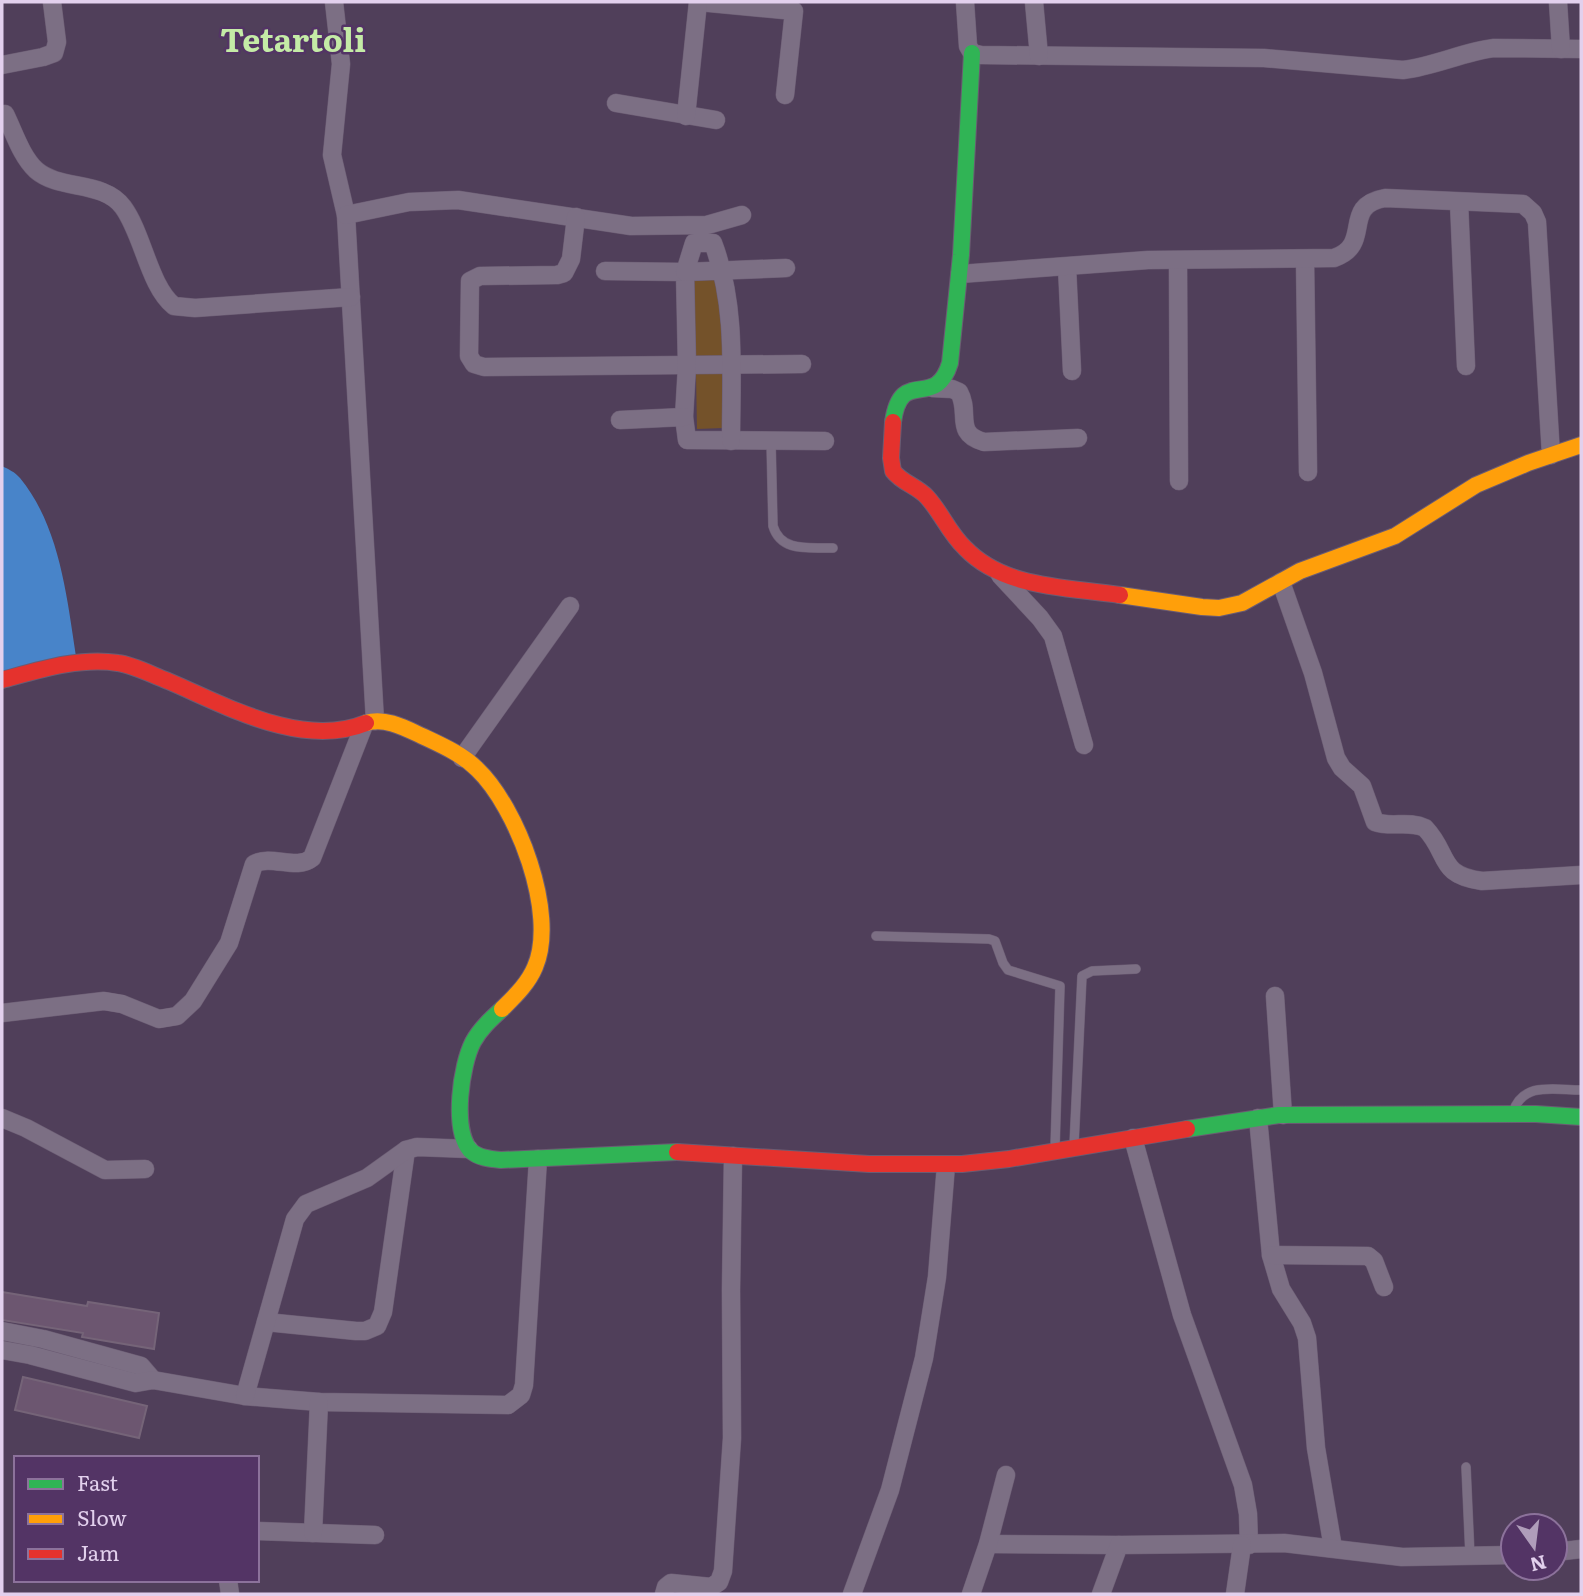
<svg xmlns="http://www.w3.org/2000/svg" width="1583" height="1596" font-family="Literata,serif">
	<rect width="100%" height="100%" fill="#503f5a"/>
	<!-- green -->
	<g fill="#74522a">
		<path d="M715,279L723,316L724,357L692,356L690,281Z"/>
		<path d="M696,373H722L723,428L697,429Z"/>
	</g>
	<!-- water -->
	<path fill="#4884c9" d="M2,466C8,469 15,472 20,478C61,528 67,600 77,662L2,672Z"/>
	<!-- building -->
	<g fill="#6c5670" stroke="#756478" stroke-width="2">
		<path d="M2,1292L87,1306L88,1302L159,1313L154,1349L82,1337L83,1333L2,1320Z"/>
		<path d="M23,1377L147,1406L139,1438L15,1410Z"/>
	</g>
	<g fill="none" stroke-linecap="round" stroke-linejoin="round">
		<defs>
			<g id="lane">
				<path d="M771,441L773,526C781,553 810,547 833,548"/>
				<path d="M876,936L989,939L995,941L1003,963L1008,970L1060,986L1055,1148"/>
				<path d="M1513,1112C1523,1081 1555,1090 1581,1090"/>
				<path d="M1074,1145L1082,976L1092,971L1136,969"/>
				<path d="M1466,1467L1470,1556"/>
			</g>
			<g id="street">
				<path d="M334,2L341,64L332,155L346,215L375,721"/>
				<path d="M699,2L794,11L785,95"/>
				<path d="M965,2L968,46L972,53L981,55L1264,58L1403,70C1435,66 1463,52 1494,48L1581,49"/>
				<path d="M1034,2L1039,56"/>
				<path d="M1558,2L1561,49"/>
				<path d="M2,65L43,57L54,53L57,42L52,2"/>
				<path d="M616,103L716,120"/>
				<path d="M5,114C14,132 21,156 36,170C60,191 103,180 123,207C143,234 149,286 174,306L195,308L351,297"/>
				<path d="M686,116L698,2"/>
				<path d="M1459,202L1466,366"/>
				<path d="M346,215L409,202L458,200L631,226L707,225L742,215"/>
				<path d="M576,217L571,259L564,273L557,275L480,276L470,281L469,356L474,364L484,367L802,364"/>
				<path d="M1305,259L1308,472"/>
				<path d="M1178,261L1179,481"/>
				<path d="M1067,267L1072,371"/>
				<path d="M605,271L685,272L687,366L684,417L687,440L825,441"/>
				<path d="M960,274L1148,260L1334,258C1374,244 1340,206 1385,198L1523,204L1533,213L1537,222L1551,455"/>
				<path d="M932,388L952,389L959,392C971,413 953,433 984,442L1078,438"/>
				<path d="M620,420L684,417"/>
				<path d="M731,441C731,374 737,306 713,243H694L685,272L786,268"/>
				<path d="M1000,575L1040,618L1053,636L1084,745"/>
				<path d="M1281,582L1313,673L1336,758L1342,768L1362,786L1375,822C1391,828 1409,820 1425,828C1450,854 1437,875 1482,881L1581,875"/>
				<path d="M462,758L570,606"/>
				<path d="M1275,996L1283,1115"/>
				<path d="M2,1013L104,1001L122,1004L159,1019L177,1016L193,1001L229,943L254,864C272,854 296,871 312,858L364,725"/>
				<path d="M2,1118L26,1128L105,1170L145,1169"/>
				<path d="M1258,1118L1271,1255L1281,1289L1302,1323L1307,1338L1316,1448L1333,1548"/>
				<path d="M1133,1138L1182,1315L1243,1485L1248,1514L1249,1545"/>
				<path d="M1271,1255L1368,1256L1374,1261L1384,1287"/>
				<path d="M266,1322L356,1331H365L377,1326L383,1312L406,1150"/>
				<path d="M2,1331L43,1339L141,1366L153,1380"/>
				<path d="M2,1350L30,1355L136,1383L153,1380L245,1396L319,1402L508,1405L521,1395L524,1385L538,1159"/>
				<path d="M245,1396L295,1219L306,1204L367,1178L406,1150L417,1147L469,1149"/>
				<path d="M257,1531L375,1535"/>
				<path d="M313,1533L319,1402"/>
				<path d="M988,1544L1119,1545"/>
				<path d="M1555,1552L1581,1549"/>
				<path d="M228,1580L230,1594"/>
				<path d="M664,1594L666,1587L671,1583L711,1587L719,1582L723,1571L732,1438L731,1290L733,1156"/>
				<path d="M852,1594L890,1490L924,1358L937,1277L946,1165"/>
				<path d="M971,1594L988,1544L1006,1475"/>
				<path d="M1101,1594L1119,1545L1284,1543L1402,1557L1513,1555"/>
				<path d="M1235,1594L1242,1545"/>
			</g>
			<g id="fast">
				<path d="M893,422C901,365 935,412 950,363L961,255L972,53"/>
				<path d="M502,1009C491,1019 480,1029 473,1042C461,1065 452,1129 470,1150C478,1158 490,1159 501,1160L677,1152"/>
				<path d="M1187,1129L1279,1115L1536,1114L1581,1117"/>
			</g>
			<g id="slow">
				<path d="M1120,595L1202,607L1219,608L1242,603L1300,571L1395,536L1476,485L1528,463L1581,445"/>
				<path d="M366,723C385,717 405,728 422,736C441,745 462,754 477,769C517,807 558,914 535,967C528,984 514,997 502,1009"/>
			</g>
			<g id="jam">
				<path d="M893,422L891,458L893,471C902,483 917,486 927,497C941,512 949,533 965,548C1004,589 1068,587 1120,595"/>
				<path d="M2,680C39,670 79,657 118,663C134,665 152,675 168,681C227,706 302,749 366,723"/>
				<path d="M677,1152L869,1164H962L1009,1159L1187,1129"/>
			</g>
		</defs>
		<!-- lane casing -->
		<use href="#lane" stroke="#6b5c73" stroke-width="10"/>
		<!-- street casing -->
		<use href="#street" stroke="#6b5c73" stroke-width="19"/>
		<!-- fast casing -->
		<use href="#fast" stroke="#6b5c73" stroke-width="18"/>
		<!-- slow casing -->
		<use href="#slow" stroke="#6b5c73" stroke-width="18"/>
		<!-- jam casing -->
		<use href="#jam" stroke="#6b5c73" stroke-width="18"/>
		<!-- lane -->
		<use href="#lane" stroke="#7c6f84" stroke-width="9"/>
		<!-- street -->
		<use href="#street" stroke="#7c6f84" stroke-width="18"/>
		<!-- fast -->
		<use href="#fast" stroke="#30b455" stroke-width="16"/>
		<!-- slow -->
		<use href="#slow" stroke="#ff9f0a" stroke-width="16"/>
		<!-- jam -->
		<use href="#jam" stroke="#e5322d" stroke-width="16"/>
	</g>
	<g text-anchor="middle" stroke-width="5" stroke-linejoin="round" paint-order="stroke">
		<!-- district labels -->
		<g font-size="32" font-weight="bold" fill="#c4eba6" stroke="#533465">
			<text x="293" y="52">Tetartoli</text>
		</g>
	</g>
	<!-- border -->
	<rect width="1583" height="1596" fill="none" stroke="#e2d0ed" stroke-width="7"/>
	<!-- legend -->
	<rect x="14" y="1456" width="245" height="126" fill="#533465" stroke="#8c729b" stroke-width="2"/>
	<rect x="28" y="1479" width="35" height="10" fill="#30b455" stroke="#8c729b" stroke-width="2"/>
	<text x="77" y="1491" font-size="21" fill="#e2d0ed">Fast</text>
	<rect x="28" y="1514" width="35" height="10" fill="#ff9f0a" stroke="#8c729b" stroke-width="2"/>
	<text x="77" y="1526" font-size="21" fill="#e2d0ed">Slow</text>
	<rect x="28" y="1549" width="35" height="10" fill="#e5322d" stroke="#8c729b" stroke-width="2"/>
	<text x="77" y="1561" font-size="21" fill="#e2d0ed">Jam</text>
	<!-- north arrow -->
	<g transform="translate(1534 1547) rotate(166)"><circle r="33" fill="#533465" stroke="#8c729b" stroke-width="2"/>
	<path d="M0-5L12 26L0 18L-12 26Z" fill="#af9dba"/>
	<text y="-10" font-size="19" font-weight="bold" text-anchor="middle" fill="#e2d0ed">N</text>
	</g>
</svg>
